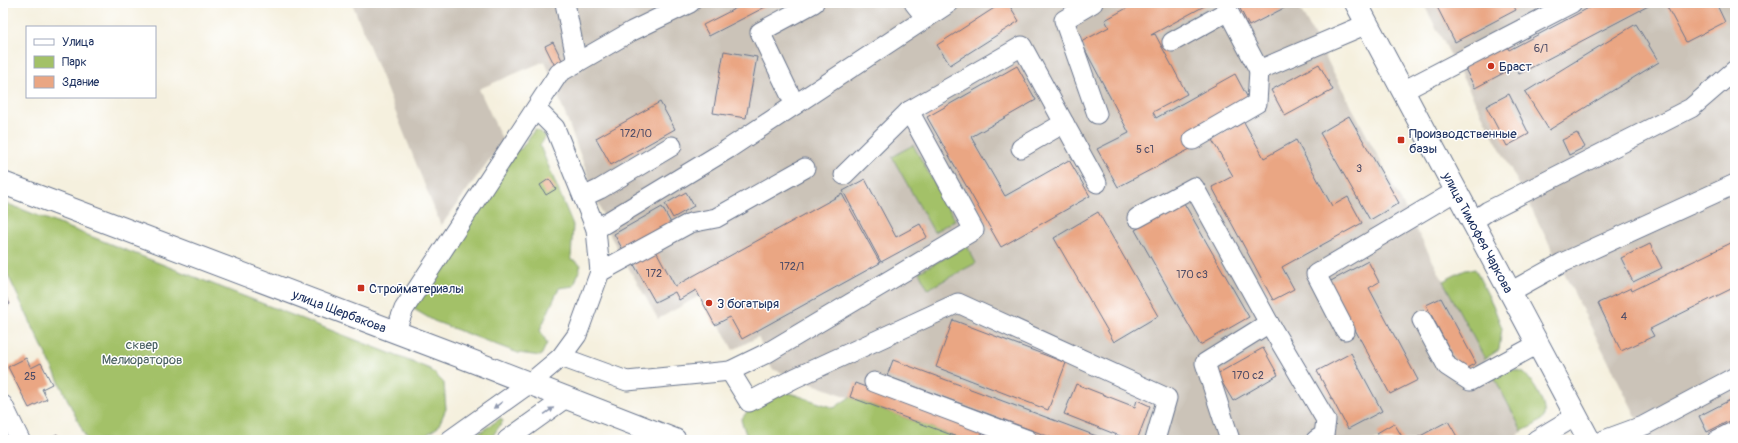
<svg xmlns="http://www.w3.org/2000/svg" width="1738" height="443" font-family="Pangolin,sans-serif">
	<rect width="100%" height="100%" fill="#fff"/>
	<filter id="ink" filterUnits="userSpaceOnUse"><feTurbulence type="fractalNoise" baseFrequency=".025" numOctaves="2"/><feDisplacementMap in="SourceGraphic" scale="8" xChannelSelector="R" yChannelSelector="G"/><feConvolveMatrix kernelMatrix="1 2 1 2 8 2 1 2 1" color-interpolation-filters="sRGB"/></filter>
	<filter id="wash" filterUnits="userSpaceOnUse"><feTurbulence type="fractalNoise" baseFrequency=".012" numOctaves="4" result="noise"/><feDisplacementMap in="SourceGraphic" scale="16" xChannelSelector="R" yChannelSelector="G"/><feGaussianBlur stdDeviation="0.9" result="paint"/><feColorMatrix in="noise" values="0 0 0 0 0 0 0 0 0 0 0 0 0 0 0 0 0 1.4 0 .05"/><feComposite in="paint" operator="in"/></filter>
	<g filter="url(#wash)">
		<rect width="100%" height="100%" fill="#f5f0de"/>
		<!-- industrial -->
		<g fill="#cbc3b8">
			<path d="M352,3H1297L1523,432L1507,440H965L772,369L758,337L733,350L703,294L658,319L611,237L545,61L479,89L503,141L441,226Z"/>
			<path d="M1423,3H1735V440H1648L1525,196Z"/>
		</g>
		<!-- green -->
		<g fill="#a3c168" stroke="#5f7863">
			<path d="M535,129L546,136L540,146L573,225L571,259L581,265L574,286L559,288L540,330L547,343L541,356L518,353L434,321L412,308L514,150L521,149Z"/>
			<path d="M913,145L955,220L934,232L892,157Z"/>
			<path d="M3,202L430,369L444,383L446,409L438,427L419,440H87L3,265Z"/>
			<path d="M967,246L976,263L928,289L919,272Z"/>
			<path d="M1475,269L1493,305L1502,328L1499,350L1485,359L1443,281L1465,270Z"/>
			<path d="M1505,370C1511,370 1520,370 1525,374C1533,382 1549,408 1543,418C1539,424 1528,428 1522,431L1493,375Z"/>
			<path d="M787,392L834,408L850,397L965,440H748L741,420L757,398Z"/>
			<path d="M501,418L503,421L490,440H469Z"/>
		</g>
		<g id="blocks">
			<!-- building -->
			<g fill="#eaa683">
				<path d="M746,3H773L709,36L703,25Z"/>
				<path d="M1002,3H1008L1019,21L950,65L937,45Z"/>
				<path d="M1136,3H1210L1151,35L1155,34L1187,94L1153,112L1156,118L1235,74L1249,100L1185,135L1192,148L1118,187L1097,149L1129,133L1081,42L1109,27L1105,20Z"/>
				<path d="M1237,3H1284L1286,7L1249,26Z"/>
				<path d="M1435,3H1512L1516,10L1455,42Z"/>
				<path d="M1598,3H1654L1519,74L1515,67L1475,88L1464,67L1506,45L1509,50Z"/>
				<path d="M1665,3H1716L1725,22L1686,42Z"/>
				<path d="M1636,24L1659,62L1549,130L1525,92Z"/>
				<path d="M553,42L564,64L556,68L545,46Z"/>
				<path d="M724,51L757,57L746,118L713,113Z"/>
				<path d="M1319,64L1333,90L1285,116L1271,90Z"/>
				<path d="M1017,66L1036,100L971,137L1005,196L1069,160L1090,196L1001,247L927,117Z"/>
				<path d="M1509,94L1529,134L1507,146L1486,106Z"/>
				<path d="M660,102L675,129L611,165L596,138Z"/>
				<path d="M1349,116L1399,203L1370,220L1320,133Z"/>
				<path d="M1244,122L1264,158L1296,140L1332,206L1348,197L1362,223L1282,267L1294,289L1273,300L1212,187L1233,176L1212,140Z"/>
				<path d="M1577,133L1585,147L1569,155L1562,140Z"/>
				<path d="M549,179L556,189L546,195L540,185Z"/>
				<path d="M865,179L896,237L920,224L927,237L881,262L843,191Z"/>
				<path d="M686,192L694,206L673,218L665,204Z"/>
				<path d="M842,194L880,263L742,339L730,317L715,325L696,290L679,300L675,292L655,302L632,261L655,249L675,286Z"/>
				<path d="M1184,203L1249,317L1200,345L1135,230Z"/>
				<path d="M662,207L671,223L623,250L614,234Z"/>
				<path d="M1098,212L1158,316L1114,342L1054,238Z"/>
				<path d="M1735,241V287L1650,329L1654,336L1621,351L1598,303L1631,288L1632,291Z"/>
				<path d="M1650,244L1662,268L1633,282L1621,258Z"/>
				<path d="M1368,261L1379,282L1369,288L1418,380L1390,394L1329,282Z"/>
				<path d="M3,291L10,304L3,308Z"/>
				<path d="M1441,298L1476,363L1461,371L1426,305Z"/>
				<path d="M953,320L1066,363L1048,410L936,367Z"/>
				<path d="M1263,348L1278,375L1233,401L1217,374Z"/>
				<path d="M1351,353L1382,411L1348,429L1317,371Z"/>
				<path d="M26,358L31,368L41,363L52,384L42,389L47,399L29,408L8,367Z"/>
				<path d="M893,360L1107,440H1058L887,376Z"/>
				<path d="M855,383L1008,440H965L850,397Z"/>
				<path d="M1076,384L1135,407L1137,400L1150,406L1137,440H1130L1064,414Z"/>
				<path d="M1735,395V418L1707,432L1699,416L1732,399L1731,397Z"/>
				<path d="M1448,421L1459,440H1413Z"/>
				<path d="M1394,423L1404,440H1382L1377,433Z"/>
				<path d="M57,434L61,440H45Z"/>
			</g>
		</g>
	</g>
	<g filter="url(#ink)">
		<use href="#blocks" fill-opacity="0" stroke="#67738b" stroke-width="1"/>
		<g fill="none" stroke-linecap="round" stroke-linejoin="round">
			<defs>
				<g id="minor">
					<path d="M565,3L577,63"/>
					<path d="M914,3L926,18"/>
					<path d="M1093,3L1064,20L1097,114"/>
					<path d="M1172,42L1228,11L1259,70L1367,24"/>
					<path d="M1403,91L1572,3"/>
					<path d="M795,105L760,32L814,3"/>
					<path d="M536,109L555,128L596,229L600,272"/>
					<path d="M1064,123L1097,183"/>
					<path d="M1193,140L1257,103L1259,70"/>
					<path d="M844,175L909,111"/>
					<path d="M583,197L600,189L672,146"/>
					<path d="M1137,218L1194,187L1269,323L1326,420L1324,435L1316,440"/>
					<path d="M1472,222L1488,211L1691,108L1735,70"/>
					<path d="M596,229L728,149L949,3"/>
					<path d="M1510,292L1562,263L1735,184"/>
					<path d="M1422,320L1447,366L1470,381L1538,344"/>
					<path d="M1345,330L1316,274L1456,191"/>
					<path d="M395,332L404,309L559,73L632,31L690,3"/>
					<path d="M561,357L627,381L730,371L767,353L974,230L909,111L1022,46L1064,123L1021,148"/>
					<path d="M730,371L749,402L795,378L958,303L1167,398L1155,440"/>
					<path d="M874,382L1028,440"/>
					<path d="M3,405L20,440"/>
					<path d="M450,440L530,383L561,357L577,335L600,272L690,223L716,218L805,168"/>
					<path d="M507,440L567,397"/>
					<path d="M1230,440L1205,363L1269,323"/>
					<path d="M1536,440L1576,416"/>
					<path d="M1604,440L1645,425L1735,377"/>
					<path d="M1717,440L1733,432L1735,435"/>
				</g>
				<g id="major">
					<path id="s1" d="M1356,3L1589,440"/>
					<path id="s2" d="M3,183L459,356L675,440"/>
				</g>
			</defs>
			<!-- minor casing -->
			<use href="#minor" stroke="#67738b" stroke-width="21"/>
			<!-- major casing -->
			<use href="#major" stroke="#67738b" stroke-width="24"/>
			<!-- minor -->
			<use href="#minor" stroke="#fff" stroke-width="19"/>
			<!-- major -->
			<use href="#major" stroke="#fff" stroke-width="22"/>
		</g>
		<!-- one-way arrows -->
		<defs><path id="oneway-solid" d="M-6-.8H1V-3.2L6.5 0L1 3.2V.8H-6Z"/></defs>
		<g fill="#8d97ae">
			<use href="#oneway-solid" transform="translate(498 405) rotate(144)"/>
			<use href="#oneway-solid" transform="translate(549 411) rotate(-35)"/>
		</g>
	</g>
	<!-- markers -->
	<g fill="#c8321e" stroke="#fff" stroke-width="1.5">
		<circle cx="1491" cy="66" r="4"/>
		<rect x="1397" y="136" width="8" height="8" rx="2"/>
		<rect x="357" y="284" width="8" height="8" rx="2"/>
		<circle cx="709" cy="303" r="4"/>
	</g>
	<g text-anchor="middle" stroke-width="3" stroke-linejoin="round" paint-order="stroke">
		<!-- number labels -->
		<g font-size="11" fill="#4f4d67">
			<text x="1541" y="52">6/1</text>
			<text x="636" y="137">172/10</text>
			<text x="1145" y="153">5 с1</text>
			<text x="1359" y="172">3</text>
			<text x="792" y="270">172/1</text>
			<text x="654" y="277">172</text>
			<text x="1192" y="278">170 с3</text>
			<text x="1624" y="320">4</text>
			<text x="1248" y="379">170 с2</text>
			<text x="30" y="380">25</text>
		</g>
		<!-- poi labels -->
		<g font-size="13" fill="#1b2f5e" stroke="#fff" text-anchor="start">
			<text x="1499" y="71">Браст</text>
			<text x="1409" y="138">Производственные<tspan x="1409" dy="15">базы</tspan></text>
			<text x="369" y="293">Стройматериалы</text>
			<text x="717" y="308">3 богатыря</text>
		</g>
		<!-- street labels -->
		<g font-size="13" fill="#1b2f5e" stroke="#fff">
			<text dy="5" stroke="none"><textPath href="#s1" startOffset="260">улица Тимофея Чаркова</textPath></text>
			<text dy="5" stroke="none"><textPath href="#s2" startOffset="360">улица Щербакова</textPath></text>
		</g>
		<!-- park labels -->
		<g font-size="13" fill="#4b6262" stroke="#fff">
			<text x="142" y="349">сквер<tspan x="142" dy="15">Мелиораторов</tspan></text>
		</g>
	</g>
	<!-- margin -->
	<rect width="1738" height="443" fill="none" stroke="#fff" stroke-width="16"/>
	<!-- legend -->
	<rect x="26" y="26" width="130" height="72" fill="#ffffff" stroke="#a4acbf"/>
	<rect x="34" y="39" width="20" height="6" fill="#ffffff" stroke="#a4acbf"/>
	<text x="62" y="46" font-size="12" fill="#1b2f5e">Улица</text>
	<rect x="34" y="56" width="20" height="12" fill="#a3c168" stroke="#a4acbf"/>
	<text x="62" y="66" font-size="12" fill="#1b2f5e">Парк</text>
	<rect x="34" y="76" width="20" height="12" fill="#eaa683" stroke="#a4acbf"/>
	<text x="62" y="86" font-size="12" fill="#1b2f5e">Здание</text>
</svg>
